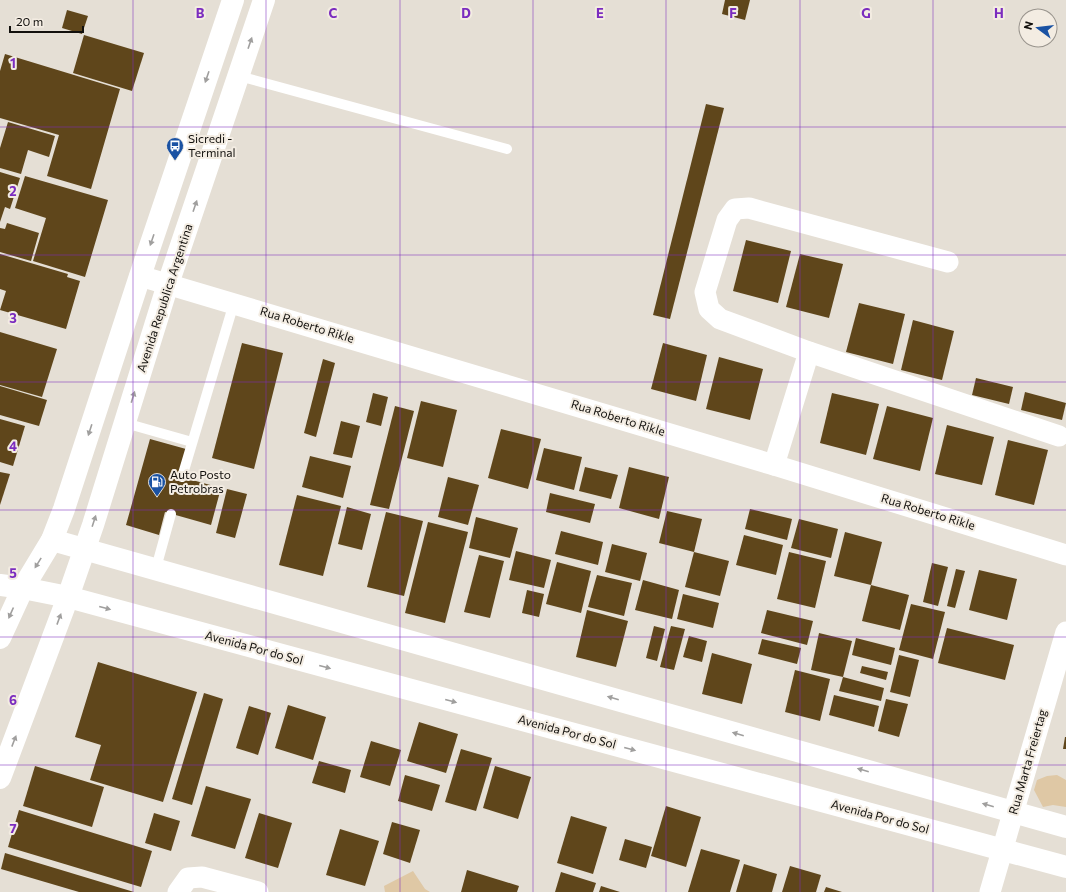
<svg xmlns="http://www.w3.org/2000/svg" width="1066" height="892" font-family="Commissioner,sans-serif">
	<rect width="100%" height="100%" fill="#e5dfd5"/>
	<!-- green -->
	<g fill="#dfc8a5">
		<path d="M1057,775L1066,780V807L1053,805L1043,807L1034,790L1037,780L1047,776Z"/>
		<path d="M413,871L425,889L430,892H385L384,886Z"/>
	</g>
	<!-- building -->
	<g fill="#5f461b">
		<path d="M725,0H750L745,20L722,14Z"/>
		<path d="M67,10L88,16L82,34L62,28Z"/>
		<path d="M84,35L144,53L132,91L73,73Z"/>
		<path d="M5,54L120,89L91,189L47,176L59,135L0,118V71Z"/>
		<path d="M706,104L724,108L670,319L653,315Z"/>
		<path d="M8,122L55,136L49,157L28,150L21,174L0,168V148Z"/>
		<path d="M0,172L20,178L10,209L5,207L0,222Z"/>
		<path d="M25,176L108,200L85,277L33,261L46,218L15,208Z"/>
		<path d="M7,223L39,233L31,261L0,252V228L5,229Z"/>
		<path d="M746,240L791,251L778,303L733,291Z"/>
		<path d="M0,254L68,274L67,277L80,281L66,329L0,310L6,291L0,289Z"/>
		<path d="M800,254L843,264L829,318L786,307Z"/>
		<path d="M859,303L905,314L893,364L846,352Z"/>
		<path d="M913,320L954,331L942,380L901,370Z"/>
		<path d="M0,332L57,349L42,397L0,385Z"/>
		<path d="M242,343L283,353L254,469L212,458Z"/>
		<path d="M663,343L707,355L696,401L651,389Z"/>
		<path d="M719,357L763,369L750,420L706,409Z"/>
		<path d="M323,359L335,363L316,437L304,433Z"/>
		<path d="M976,378L1013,387L1009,404L972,395Z"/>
		<path d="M0,386L47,400L39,426L0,415Z"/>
		<path d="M1025,392L1066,403L1062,420L1021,410Z"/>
		<path d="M373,393L388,397L381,426L366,422Z"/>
		<path d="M832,393L879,404L866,455L820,443Z"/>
		<path d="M421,401L457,410L443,467L407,458Z"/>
		<path d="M395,406L414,411L389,509L370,505Z"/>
		<path d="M887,406L933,418L920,471L873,459Z"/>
		<path d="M0,419L25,426L13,466L0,462Z"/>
		<path d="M341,421L360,426L352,458L333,454Z"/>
		<path d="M947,425L994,437L982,485L935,474Z"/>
		<path d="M501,429L541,439L528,489L488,478Z"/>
		<path d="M150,439L186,449L178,476L221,488L211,525L165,512L159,535L126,525Z"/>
		<path d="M1008,440L1048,450L1034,505L995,495Z"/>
		<path d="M544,448L582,457L574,490L536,480Z"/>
		<path d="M310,456L351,466L343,498L302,487Z"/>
		<path d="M585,467L618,475L611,499L579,491Z"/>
		<path d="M629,467L669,477L659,519L619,508Z"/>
		<path d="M0,472L10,474L0,505Z"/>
		<path d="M448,477L479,485L468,525L438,517Z"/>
		<path d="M227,489L247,494L235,538L216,533Z"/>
		<path d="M550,493L595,504L590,523L546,512Z"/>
		<path d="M297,495L341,506L323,576L279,565Z"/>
		<path d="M347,507L371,514L362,550L338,544Z"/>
		<path d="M750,509L792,519L787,540L745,529Z"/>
		<path d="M667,511L702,519L694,552L659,543Z"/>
		<path d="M386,512L423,521L404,596L367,587Z"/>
		<path d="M476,517L518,528L510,558L469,548Z"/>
		<path d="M799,519L838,529L831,558L791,548Z"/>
		<path d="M428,522L468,532L445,623L405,613Z"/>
		<path d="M561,531L603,542L598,565L555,554Z"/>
		<path d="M845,532L882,542L871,585L834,576Z"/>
		<path d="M744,535L783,545L776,575L736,565Z"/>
		<path d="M612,544L647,553L640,581L605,572Z"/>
		<path d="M516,551L551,560L544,588L509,580Z"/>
		<path d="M694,552L729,561L720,596L685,587Z"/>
		<path d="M789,552L826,561L815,608L777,599Z"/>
		<path d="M479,555L504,561L490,618L464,612Z"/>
		<path d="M557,562L591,571L581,613L546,604Z"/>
		<path d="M932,563L948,567L938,606L923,602Z"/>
		<path d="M956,569L965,571L955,608L947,606Z"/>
		<path d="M979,570L1017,579L1007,620L969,610Z"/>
		<path d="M597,575L632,583L624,616L588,607Z"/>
		<path d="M643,580L679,590L672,619L635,610Z"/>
		<path d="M871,585L909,595L900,630L862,621Z"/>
		<path d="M527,590L544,594L539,617L522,613Z"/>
		<path d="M683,594L719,603L713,628L677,619Z"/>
		<path d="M911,604L945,612L933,659L899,650Z"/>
		<path d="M587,610L628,621L616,667L576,657Z"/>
		<path d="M767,610L813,621L807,645L761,633Z"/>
		<path d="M654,626L665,629L657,661L646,658Z"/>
		<path d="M671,626L685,629L674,670L660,667Z"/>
		<path d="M947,628L1014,645L1005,680L938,663Z"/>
		<path d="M819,633L852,641L843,677L811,670Z"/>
		<path d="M689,636L707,641L702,662L683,657Z"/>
		<path d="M856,638L895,648L891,665L852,655Z"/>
		<path d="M762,639L801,648L797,664L758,654Z"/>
		<path d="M712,653L752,664L742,704L702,694Z"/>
		<path d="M899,655L919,660L910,697L890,692Z"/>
		<path d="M98,662L197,692L163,802L90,780L101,745L75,737Z"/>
		<path d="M862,666L888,672L886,680L860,673Z"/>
		<path d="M795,670L830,679L820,721L785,712Z"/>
		<path d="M843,677L884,688L881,701L839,691Z"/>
		<path d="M204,693L223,699L192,805L172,799Z"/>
		<path d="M834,695L879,706L874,727L829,715Z"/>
		<path d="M886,699L908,704L899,737L878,731Z"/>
		<path d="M288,705L326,717L313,760L275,748Z"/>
		<path d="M249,706L271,713L258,755L236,748Z"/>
		<path d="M419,722L458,734L446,773L407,761Z"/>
		<path d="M1065,737H1066V749H1063Z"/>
		<path d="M371,741L401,750L390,786L360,777Z"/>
		<path d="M461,749L492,758L476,811L445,802Z"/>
		<path d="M319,761L351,770L345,793L312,783Z"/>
		<path d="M35,766L104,787L92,827L23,806Z"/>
		<path d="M495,766L531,777L518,819L483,808Z"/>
		<path d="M405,775L440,785L432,811L398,801Z"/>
		<path d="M206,786L251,799L235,849L191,836Z"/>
		<path d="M666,806L701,817L686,867L651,856Z"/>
		<path d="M19,810L152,851L141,887L8,847Z"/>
		<path d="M154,813L180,821L171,851L145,843Z"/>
		<path d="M259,813L292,823L278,868L245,858Z"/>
		<path d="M571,816L607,827L593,874L557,863Z"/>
		<path d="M392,822L420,830L410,863L383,854Z"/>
		<path d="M340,829L379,841L365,886L326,875Z"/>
		<path d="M625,839L652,847L646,868L619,860Z"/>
		<path d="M701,849L740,860L730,892H688Z"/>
		<path d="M5,853L134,892H79L1,869Z"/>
		<path d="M744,864L777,874L772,892H736Z"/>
		<path d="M790,866L821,875L816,892H782Z"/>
		<path d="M467,870L519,886L517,892H461Z"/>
		<path d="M561,872L596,883L593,892H555Z"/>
		<path d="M601,886L620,892H599Z"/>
		<path d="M826,887L842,892H824Z"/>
	</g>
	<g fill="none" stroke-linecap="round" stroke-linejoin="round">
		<!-- lane -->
		<g stroke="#fff" stroke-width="10">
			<path d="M239,76L507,149"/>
			<path d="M125,423L192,442"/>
			<path d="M182,477L234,303"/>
			<path d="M156,568L171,514"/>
		</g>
		<!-- street -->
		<g stroke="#fff" stroke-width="21">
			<path d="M140,276L774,465L1066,555"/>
			<path d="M809,352L1059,436"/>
			<path d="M774,465L809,352L720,319L709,309L705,292L727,220L735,209L749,208L948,262"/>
			<path d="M178,892L188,878L202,877L258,892"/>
			<path d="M990,892L1066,632"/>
		</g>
		<!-- secondary -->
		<g stroke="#fff" stroke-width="22">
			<path d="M52,540L1066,827"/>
			<path d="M0,585L23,588L68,597L1066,867"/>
			<path d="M0,638L23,588L52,540L64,509L140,276L233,0"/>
			<path d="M0,778L68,597L93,525L168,284L264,0"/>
		</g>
	</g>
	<!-- one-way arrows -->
	<defs><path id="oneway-solid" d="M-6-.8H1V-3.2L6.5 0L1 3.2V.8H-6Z"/></defs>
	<g fill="#a09f9e">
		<use href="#oneway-solid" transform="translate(250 43) rotate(-71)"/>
		<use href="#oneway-solid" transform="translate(207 77) rotate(109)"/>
		<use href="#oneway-solid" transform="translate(195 206) rotate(-71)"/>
		<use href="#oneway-solid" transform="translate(152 240) rotate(109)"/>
		<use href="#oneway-solid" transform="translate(133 397) rotate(-73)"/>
		<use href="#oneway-solid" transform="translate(90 430) rotate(108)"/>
		<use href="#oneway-solid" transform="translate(94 521) rotate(-72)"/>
		<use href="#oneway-solid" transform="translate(38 563) rotate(122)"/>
		<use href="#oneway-solid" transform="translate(105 608) rotate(15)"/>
		<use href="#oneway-solid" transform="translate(11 613) rotate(114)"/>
		<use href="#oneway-solid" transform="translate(59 619) rotate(-70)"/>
		<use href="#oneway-solid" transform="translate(325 667) rotate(15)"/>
		<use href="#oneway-solid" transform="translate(613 698) rotate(-164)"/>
		<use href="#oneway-solid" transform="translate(451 701) rotate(15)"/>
		<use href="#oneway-solid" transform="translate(738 734) rotate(-164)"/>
		<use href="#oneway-solid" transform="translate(14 741) rotate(-69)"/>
		<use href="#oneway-solid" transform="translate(630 749) rotate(15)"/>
		<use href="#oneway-solid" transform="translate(863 770) rotate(-164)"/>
		<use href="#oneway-solid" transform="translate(988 805) rotate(-164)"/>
	</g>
	<!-- grid -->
	<path fill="none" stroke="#7b2cbf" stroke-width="1" stroke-opacity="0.55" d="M133,0V892M266,0V892M400,0V892M533,0V892M666,0V892M800,0V892M933,0V892M0,127H1066M0,255H1066M0,382H1066M0,510H1066M0,637H1066M0,765H1066"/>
	<!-- icons -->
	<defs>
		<symbol id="bus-pin" viewBox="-11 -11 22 30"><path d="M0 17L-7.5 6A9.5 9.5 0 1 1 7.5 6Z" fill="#1a52a3" stroke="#f3ece2"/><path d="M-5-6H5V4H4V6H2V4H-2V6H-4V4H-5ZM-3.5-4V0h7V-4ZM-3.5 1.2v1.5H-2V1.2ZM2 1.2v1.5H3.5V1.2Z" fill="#fff"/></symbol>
		<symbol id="fuel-pin" viewBox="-11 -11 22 30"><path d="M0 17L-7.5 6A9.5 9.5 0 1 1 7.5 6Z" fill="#1a52a3" stroke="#f3ece2"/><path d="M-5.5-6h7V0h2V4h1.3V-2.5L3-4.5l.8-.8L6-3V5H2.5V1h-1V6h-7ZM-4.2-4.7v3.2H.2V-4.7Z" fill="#fff"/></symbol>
	</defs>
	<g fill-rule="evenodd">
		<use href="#bus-pin" x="165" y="136" width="20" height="27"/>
		<use href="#fuel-pin" x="147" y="472" width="20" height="27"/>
	</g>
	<g text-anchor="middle" stroke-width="4" stroke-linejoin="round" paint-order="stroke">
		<!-- poi labels -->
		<g font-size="12" fill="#12100d" stroke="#f3ece2" text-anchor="start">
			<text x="188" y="143">Sicredi -<tspan x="188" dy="14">Terminal</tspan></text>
			<text x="170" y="479">Auto Posto<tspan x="170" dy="14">Petrobras</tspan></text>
		</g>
		<!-- street labels -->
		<g font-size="12" fill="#12100d" stroke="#f3ece2">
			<text transform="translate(165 298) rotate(-72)" y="4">Avenida Republica Argentina</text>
			<text transform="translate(307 325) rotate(17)" y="4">Rua Roberto Rikle</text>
			<text transform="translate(618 418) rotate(17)" y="4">Rua Roberto Rikle</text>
			<text transform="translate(928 512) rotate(17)" y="4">Rua Roberto Rikle</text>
			<text transform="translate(254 648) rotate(15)" y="4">Avenida Por do Sol</text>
			<text transform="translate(567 732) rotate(15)" y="4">Avenida Por do Sol</text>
			<text transform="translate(1028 762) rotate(-74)" y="4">Rua Marta Freiertag</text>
			<text transform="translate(880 817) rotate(15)" y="4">Avenida Por do Sol</text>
		</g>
	</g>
	<g font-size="13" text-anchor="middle" font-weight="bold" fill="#7b2cbf" stroke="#f3ece2" stroke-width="4" stroke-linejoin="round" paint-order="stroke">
		<text x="200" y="18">B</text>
		<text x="333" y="18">C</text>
		<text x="466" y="18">D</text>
		<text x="600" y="18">E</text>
		<text x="733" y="18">F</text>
		<text x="866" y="18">G</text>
		<text x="999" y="18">H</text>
		<text x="13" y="68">1</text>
		<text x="13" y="196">2</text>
		<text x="13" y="323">3</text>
		<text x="13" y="451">4</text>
		<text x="13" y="578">5</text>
		<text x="13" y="705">6</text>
		<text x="13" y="833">7</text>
	</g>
	<!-- north arrow -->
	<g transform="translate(1038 28) rotate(285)"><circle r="19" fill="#f3ece2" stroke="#99948d"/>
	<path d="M0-3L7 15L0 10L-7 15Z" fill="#1a52a3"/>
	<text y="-6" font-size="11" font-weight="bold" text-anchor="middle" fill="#12100d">N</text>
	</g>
	<!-- scale -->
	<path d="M10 26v6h73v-6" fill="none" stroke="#12100d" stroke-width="2"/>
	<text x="16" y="26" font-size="12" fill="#12100d" stroke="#f3ece2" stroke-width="3" paint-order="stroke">20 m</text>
</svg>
